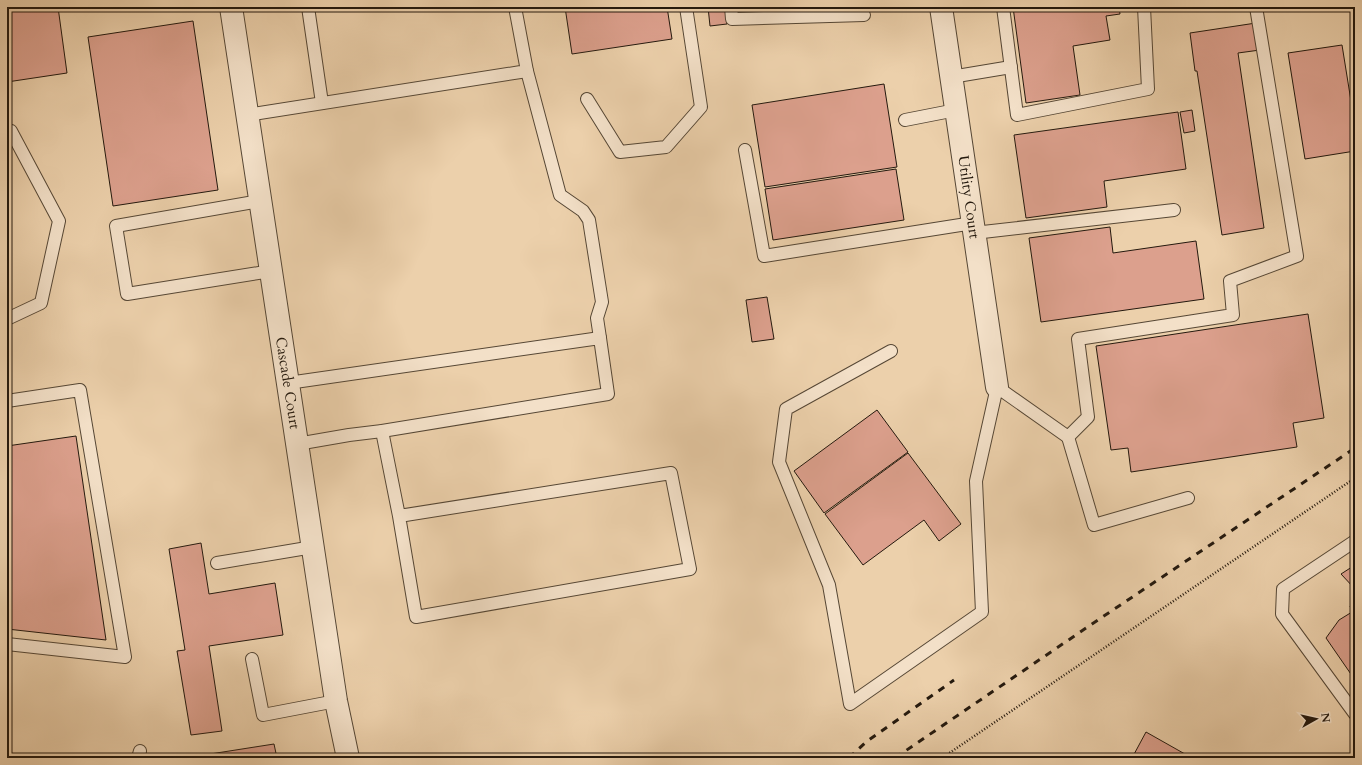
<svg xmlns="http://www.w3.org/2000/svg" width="1362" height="765" font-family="Cardo,serif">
	<rect width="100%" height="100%" fill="#ecd0ab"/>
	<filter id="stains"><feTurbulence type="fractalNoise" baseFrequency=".005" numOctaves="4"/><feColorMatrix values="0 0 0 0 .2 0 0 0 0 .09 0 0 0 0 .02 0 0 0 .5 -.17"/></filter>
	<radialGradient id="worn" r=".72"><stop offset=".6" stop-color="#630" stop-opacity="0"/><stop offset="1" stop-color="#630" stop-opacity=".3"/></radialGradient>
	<!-- building -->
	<g fill="#dca08d" stroke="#24190e">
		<path d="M7,7H58L67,73L7,82Z"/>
		<path d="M565,7H667L672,39L572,54Z"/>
		<path d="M708,7H725L727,24L710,26Z"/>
		<path d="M1013,7H1119L1120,14L1106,16L1110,40L1073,46L1080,95L1026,103Z"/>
		<path d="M193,21L218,190L113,206L88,37Z"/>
		<path d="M1256,23L1260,50L1238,53L1264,228L1222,235L1197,71H1195L1190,33Z"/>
		<path d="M1342,45L1355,126V151L1305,159L1288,53Z"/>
		<path d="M884,84L897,167L765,187L752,105Z"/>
		<path d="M1192,110L1195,131L1184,133L1180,112Z"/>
		<path d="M1178,112L1186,169L1104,181L1107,207L1026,218L1014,135Z"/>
		<path d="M896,169L904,220L773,240L765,189Z"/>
		<path d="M1110,227L1113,253L1196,241L1204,299L1041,322L1029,238Z"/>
		<path d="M767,297L774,339L752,342L746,300Z"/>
		<path d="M1308,314L1324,418L1293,423L1297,447L1131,472L1128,448L1111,450L1096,346Z"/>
		<path d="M877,410L908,452L824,513L794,471Z"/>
		<path d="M76,436L106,640L7,629V446Z"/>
		<path d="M908,453L961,524L939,541L924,520L863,565L825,514Z"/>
		<path d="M201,543L209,594L275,583L283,635L209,646L222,731L191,735L177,651L185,650L169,549Z"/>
		<path d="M1355,565V589L1341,574Z"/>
		<path d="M1355,603V680L1326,638L1339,620L1352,612L1350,606Z"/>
		<path d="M1146,732L1192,758H1132Z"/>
		<path d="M274,744L277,758H191V757Z"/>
	</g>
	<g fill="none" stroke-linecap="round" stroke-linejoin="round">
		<defs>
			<g id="service">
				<path d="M308,7L322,103"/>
				<path d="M731,7L732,19L864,15"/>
				<path d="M1003,7L1017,115L1148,89L1144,7"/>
				<path d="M527,71L560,195L583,211L589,220L602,302L597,318L600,338"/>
				<path d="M951,77L1011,67"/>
				<path d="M587,99L620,152L666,147L701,107L686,7"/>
				<path d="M247,115L527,71L515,7"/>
				<path d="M905,120L956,110"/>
				<path d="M7,132L11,131L59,221L41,303L7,319"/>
				<path d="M745,150L764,256L973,223"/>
				<path d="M260,201L116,226L127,294L271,271"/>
				<path d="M974,233L1174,210"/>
				<path d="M891,351L786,409L779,462L829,585L850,704L982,612L976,481L997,387L1068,437L1088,417L1078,339L1233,315L1230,281L1297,256L1256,7"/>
				<path d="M288,383L600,338L608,394L382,431L349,435L297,444"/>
				<path d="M7,401L80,390L125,657L7,644"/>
				<path d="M382,431L399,516L416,617L690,569L671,473L399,516"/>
				<path d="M1068,437L1094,525L1188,498"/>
				<path d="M1355,541L1283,589L1282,614L1355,714"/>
				<path d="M217,563L313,547"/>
				<path d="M252,659L263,715L336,701"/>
				<path d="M138,758L140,751"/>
			</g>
			<g id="minor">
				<path d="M231,7L336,701L348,758"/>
				<path d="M941,7L997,387"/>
			</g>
		</defs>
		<!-- service casing -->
		<use href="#service" stroke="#564735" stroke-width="14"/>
		<!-- minor casing -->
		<use href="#minor" stroke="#564735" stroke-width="24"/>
		<!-- path -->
		<path stroke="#24190e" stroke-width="2.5" stroke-dasharray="1 2" stroke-linecap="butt" d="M942,758L1355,478"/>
		<!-- service -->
		<use href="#service" stroke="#f3e0c8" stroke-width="12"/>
		<!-- minor -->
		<use href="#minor" stroke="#f3e0c8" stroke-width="22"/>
		<!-- rail -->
		<g stroke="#24190e" stroke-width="3" stroke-dasharray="7 7" stroke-linecap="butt">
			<path d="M849,758L866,742L954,680"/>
			<path d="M895,758L1092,624L1355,448"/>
		</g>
	</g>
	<g text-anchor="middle" stroke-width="3" stroke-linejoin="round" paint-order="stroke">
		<!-- street labels -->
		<g font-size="15" fill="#24190e" stroke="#f3e0c8">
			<text transform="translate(969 197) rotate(82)" y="5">Utility Court</text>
			<text transform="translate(288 383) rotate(81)" y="5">Cascade Court</text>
		</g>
	</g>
	<!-- margin -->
	<rect width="1362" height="765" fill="none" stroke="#ecd0ab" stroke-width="24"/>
	<rect x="8" y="8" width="1346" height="749" fill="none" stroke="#24190e" stroke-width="2"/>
	<rect x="12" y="12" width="1338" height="741" fill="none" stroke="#24190e"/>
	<!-- north arrow -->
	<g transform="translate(1316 719) rotate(82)" stroke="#f3e0c8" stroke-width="3" paint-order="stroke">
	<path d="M0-3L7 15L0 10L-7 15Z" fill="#24190e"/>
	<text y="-6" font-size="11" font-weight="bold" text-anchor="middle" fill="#24190e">N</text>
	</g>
	<rect width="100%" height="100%" filter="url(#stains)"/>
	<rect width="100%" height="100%" fill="url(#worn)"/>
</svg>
